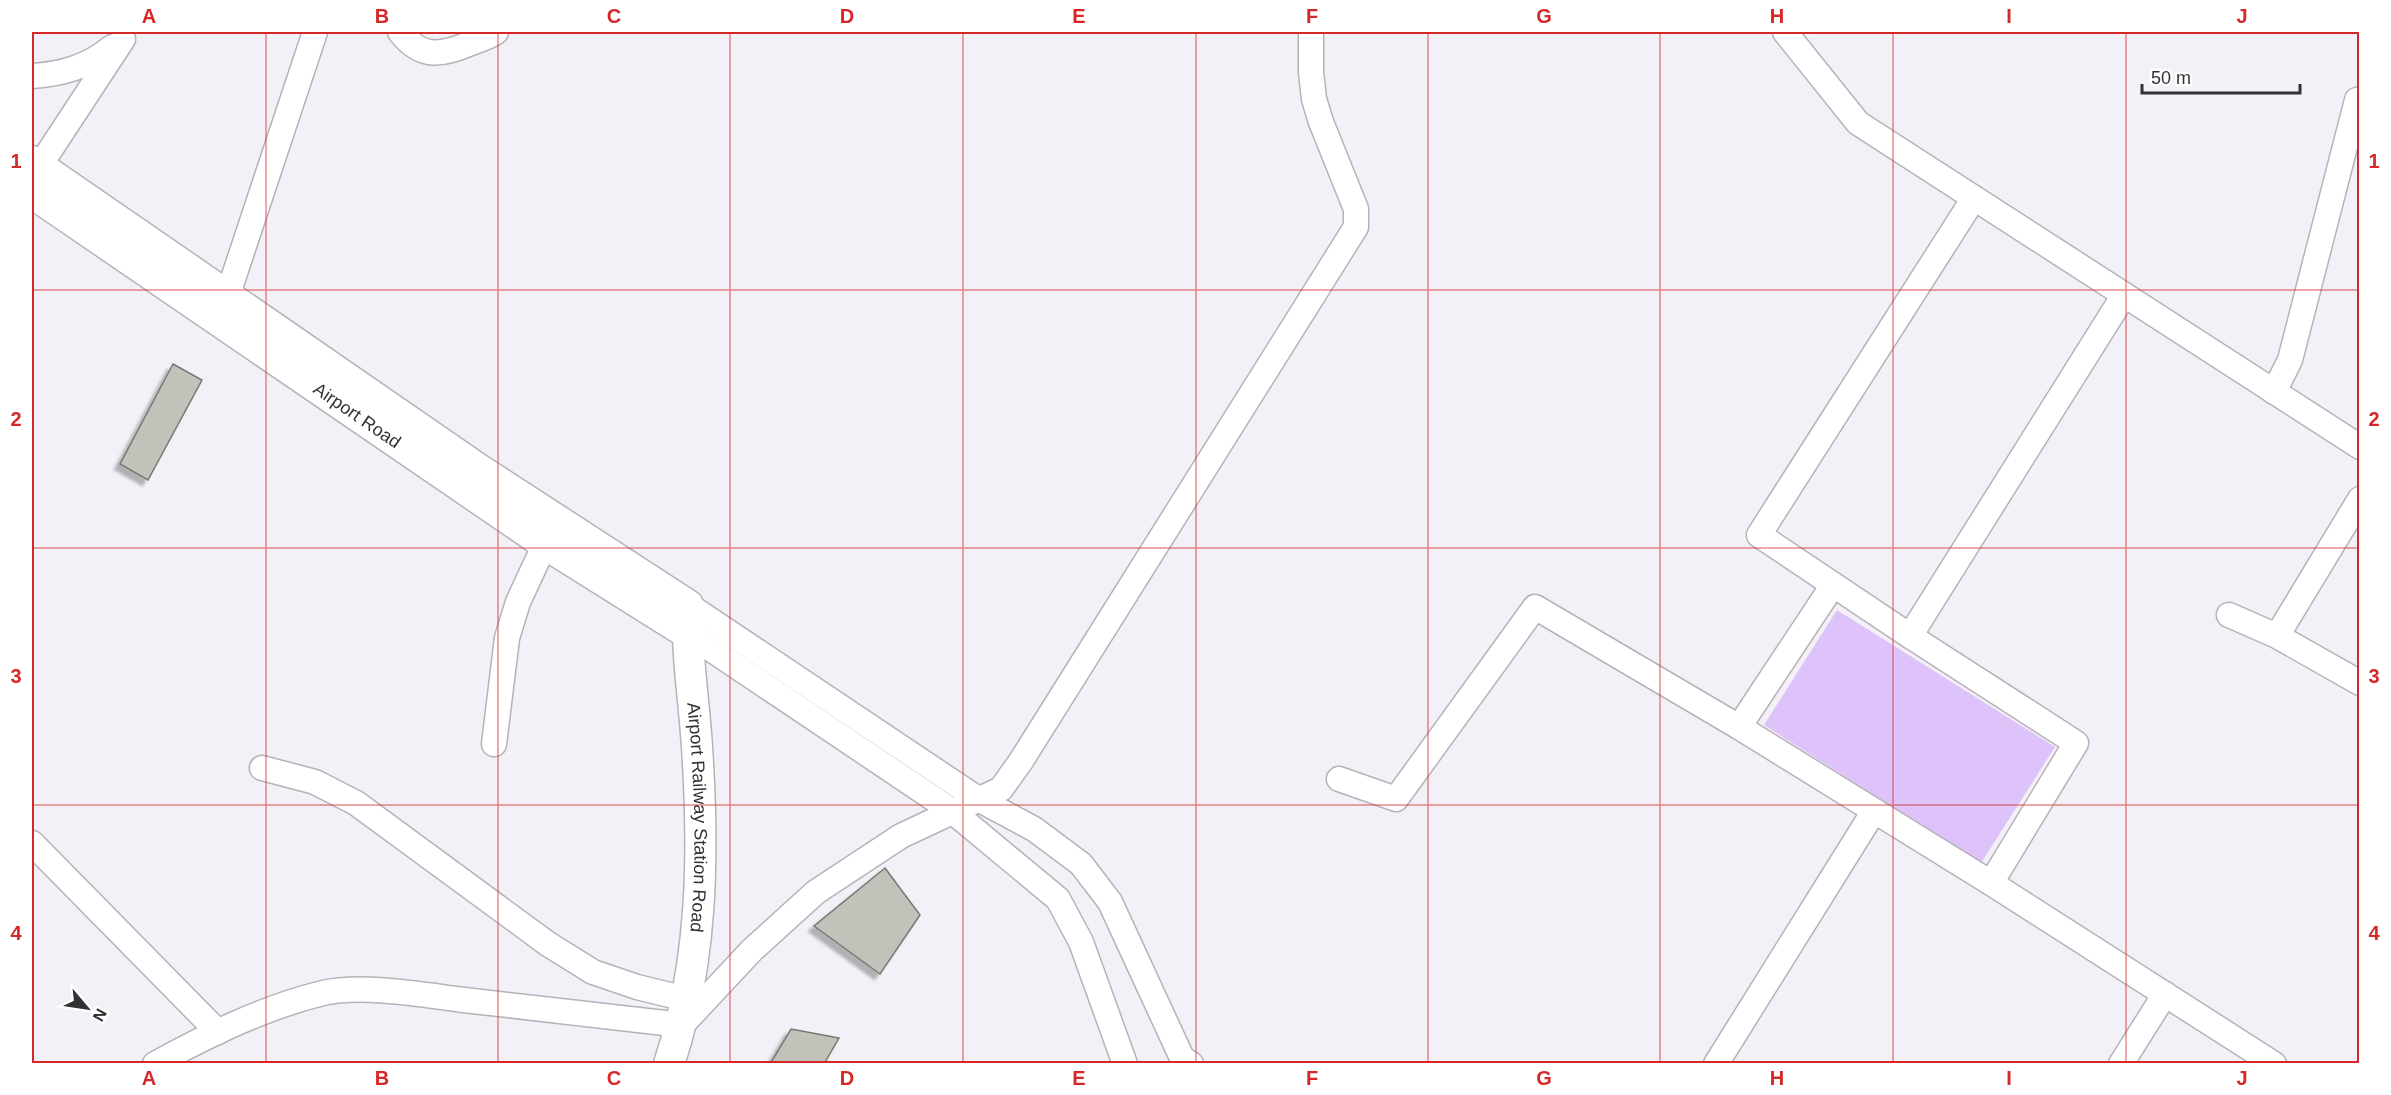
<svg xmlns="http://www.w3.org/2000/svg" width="2391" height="1095" font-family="Helvetica,sans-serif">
	<defs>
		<filter id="shadow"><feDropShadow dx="-5.5" dy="5.5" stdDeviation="1.5" flood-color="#0004"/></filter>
	</defs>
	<rect width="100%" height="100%" fill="#f4f0f7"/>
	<!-- green -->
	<path fill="#dec2fa" d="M1837,610L2055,747L1981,863L1764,725Z"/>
	<!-- building -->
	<g fill="#c2c1ba" stroke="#787771" stroke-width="1.5" filter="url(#shadow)">
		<path d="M173,364L202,380L148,480L120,464Z"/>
		<path d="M885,868L920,915L880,974L814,926Z"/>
		<path d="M791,1029L839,1038L824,1064H770Z"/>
	</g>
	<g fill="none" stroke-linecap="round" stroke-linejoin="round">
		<defs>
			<g id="minor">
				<path d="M400,32C422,60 442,55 471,43C479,40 489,37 496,32"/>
				<path d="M1785,32L1858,123L2360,447"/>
				<path d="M32,76C62,74 88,67 112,47"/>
				<path d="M39,167L123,39"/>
				<path d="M1974,198L1759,535L1910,636L2124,295"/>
				<path d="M227,297L315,32"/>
				<path d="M2274,392L2290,360L2357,100L2360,99"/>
				<path d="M688,605L978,799L1034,829L1081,864L1110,902L1182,1058L1191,1064"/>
				<path d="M2229,615L2277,636L2360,499"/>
				<path d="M687,633L952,811L1058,899L1081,942L1125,1064"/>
				<path d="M1910,636L2076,743L1991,883"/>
				<path d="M2277,636L2360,683"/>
				<path d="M1739,727L1991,883L2274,1064"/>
				<path d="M494,744L507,638L518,602L545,544"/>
				<path d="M262,768L315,782L356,803L548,944L593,972L637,987L686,999"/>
				<path d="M1339,779L1396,799L1535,607L1739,727L1833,585"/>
				<path d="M32,843L218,1032"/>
				<path d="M155,1064C208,1035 265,1007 323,993C363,984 423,995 464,1000C537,1008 609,1017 682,1025L752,950L816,892L901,836L1001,789L1021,761L1356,227V209L1321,122L1314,99L1311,72V32"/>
				<path d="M1716,1064L1874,811"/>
				<path d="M2121,1064L2165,994"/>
			</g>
			<g id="major">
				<path id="s1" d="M32,161L480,470L688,605C686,653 694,699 697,747C704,853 703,962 669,1064"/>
				<path id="s2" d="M32,193L545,544L687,633"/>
			</g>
		</defs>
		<!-- minor casing -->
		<use href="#minor" stroke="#b6b2b9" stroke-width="27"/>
		<!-- major casing -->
		<use href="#major" stroke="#b6b2b9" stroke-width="33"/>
		<!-- minor -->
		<use href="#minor" stroke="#fff" stroke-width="24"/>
		<!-- major -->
		<use href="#major" stroke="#fff" stroke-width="30"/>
	</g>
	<!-- grid -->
	<path fill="none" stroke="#d62828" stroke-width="1.5" stroke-opacity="0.55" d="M266,32V1064M498,32V1064M730,32V1064M963,32V1064M1196,32V1064M1428,32V1064M1660,32V1064M1893,32V1064M2126,32V1064M32,290H2360M32,548H2360M32,805H2360"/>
	<g text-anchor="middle" stroke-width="4.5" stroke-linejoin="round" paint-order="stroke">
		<!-- street labels -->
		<g font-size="18" fill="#323134" stroke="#fff">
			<text dy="6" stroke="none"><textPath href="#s2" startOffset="394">Airport Road</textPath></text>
			<text dy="6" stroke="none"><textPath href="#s1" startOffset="1005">Airport Railway Station Road</textPath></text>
		</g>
	</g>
	<!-- border -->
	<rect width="2391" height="1095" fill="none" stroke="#ffffff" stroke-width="66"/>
	<!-- north arrow -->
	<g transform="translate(87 1008) rotate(119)" stroke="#ffffff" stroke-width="4.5" paint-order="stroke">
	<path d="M0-4.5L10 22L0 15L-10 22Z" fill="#323134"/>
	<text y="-9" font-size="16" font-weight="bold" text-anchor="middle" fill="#323134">N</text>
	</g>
	<!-- scale -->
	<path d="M2142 84v9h158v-9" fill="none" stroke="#323134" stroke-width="3"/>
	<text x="2151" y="84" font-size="18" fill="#323134" stroke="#ffffff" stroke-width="4.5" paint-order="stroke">50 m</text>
	<rect x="33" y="33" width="2325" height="1029" fill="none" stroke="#d62828" stroke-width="2"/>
	<g font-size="20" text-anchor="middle" font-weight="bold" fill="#d62828">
		<text x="149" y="23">A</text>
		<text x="382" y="23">B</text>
		<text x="614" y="23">C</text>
		<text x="847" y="23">D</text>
		<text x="1079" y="23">E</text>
		<text x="1312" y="23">F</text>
		<text x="1544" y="23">G</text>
		<text x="1777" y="23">H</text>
		<text x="2009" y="23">I</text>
		<text x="2242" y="23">J</text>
		<text x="16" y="168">1</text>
		<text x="2374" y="168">1</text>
		<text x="16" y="426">2</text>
		<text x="2374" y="426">2</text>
		<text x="16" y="683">3</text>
		<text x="2374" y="683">3</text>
		<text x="16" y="940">4</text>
		<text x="2374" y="940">4</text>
		<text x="149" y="1085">A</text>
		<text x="382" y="1085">B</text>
		<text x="614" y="1085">C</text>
		<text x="847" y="1085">D</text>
		<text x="1079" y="1085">E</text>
		<text x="1312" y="1085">F</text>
		<text x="1544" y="1085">G</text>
		<text x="1777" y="1085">H</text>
		<text x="2009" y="1085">I</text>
		<text x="2242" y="1085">J</text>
	</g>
</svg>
